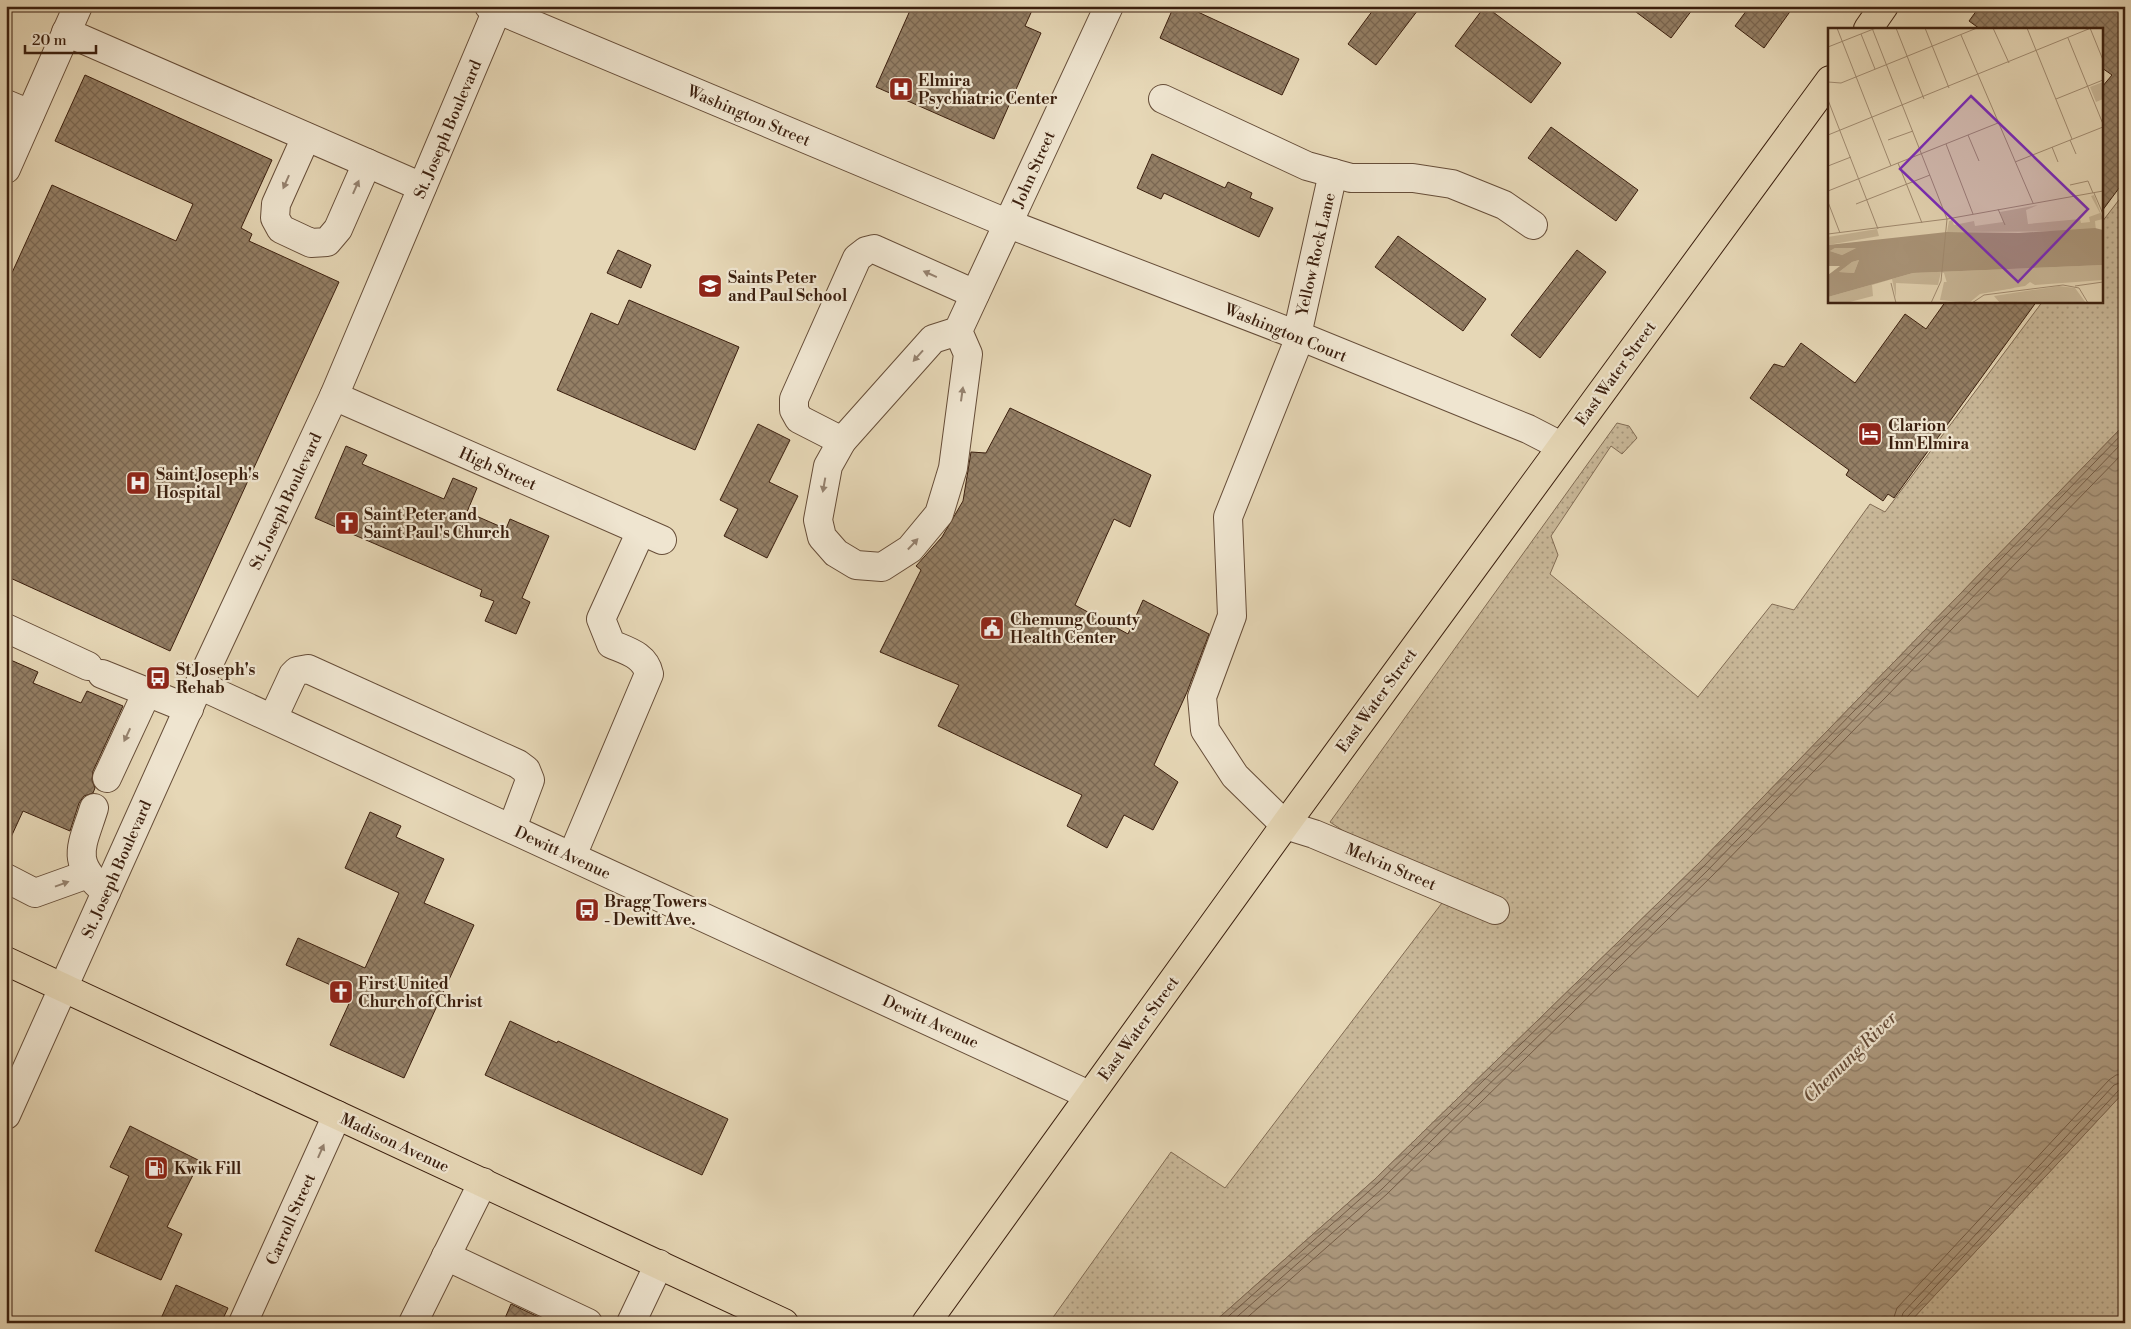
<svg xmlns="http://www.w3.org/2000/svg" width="2131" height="1329" font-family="'Libre Bodoni',serif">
	<defs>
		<pattern id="grass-dots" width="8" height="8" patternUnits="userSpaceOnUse" patternTransform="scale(1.25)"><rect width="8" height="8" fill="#c9b899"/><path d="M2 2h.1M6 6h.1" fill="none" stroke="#a4957b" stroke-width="1.8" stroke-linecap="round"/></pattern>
		<pattern id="water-waves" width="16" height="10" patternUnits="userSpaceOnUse" patternTransform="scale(1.25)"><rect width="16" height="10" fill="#ac987d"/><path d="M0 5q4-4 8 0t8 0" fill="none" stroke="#8d7b65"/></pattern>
		<pattern id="building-cross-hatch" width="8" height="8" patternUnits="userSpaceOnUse" patternTransform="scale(1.25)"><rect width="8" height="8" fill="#947f65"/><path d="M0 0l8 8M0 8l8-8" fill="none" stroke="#7a6752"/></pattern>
	</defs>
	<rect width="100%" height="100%" fill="#e6d7b6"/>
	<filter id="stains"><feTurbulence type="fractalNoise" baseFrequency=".004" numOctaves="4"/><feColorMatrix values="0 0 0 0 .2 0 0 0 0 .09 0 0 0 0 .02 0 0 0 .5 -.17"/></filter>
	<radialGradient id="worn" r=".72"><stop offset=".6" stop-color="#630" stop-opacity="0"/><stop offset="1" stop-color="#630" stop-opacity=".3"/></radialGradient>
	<!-- grass -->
	<g fill="url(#grass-dots)" stroke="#826c54">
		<path d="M2125,192V424L1699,863L1374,1180L1213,1323H1049L1171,1152L1225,1188L1445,899L1330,822L1617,423L1629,426L1637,438L1622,454L1611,446L1551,536L1558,555L1550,574L1698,697L1772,604L1794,610L1870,504L1885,512L2043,301H2102V222Z"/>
		<path d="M2125,1091V1323H1909Z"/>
	</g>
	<!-- water -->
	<path fill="url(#water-waves)" stroke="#7f6851" d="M2125,424V1091L1909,1323H1213L1374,1180L1699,863Z"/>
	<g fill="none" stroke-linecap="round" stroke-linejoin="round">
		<!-- shore -->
		<g stroke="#745c46" stroke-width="1">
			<path d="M1221,1323L1377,1184L1703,867L2125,431"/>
			<path d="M1230,1323L1382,1189L1707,871L2125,440"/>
			<path d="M1241,1323L1387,1194L1712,876L2125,451"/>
			<path d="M1892,1323L1897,1308L2109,1080L2116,1075L2125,1074"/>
			<path d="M1900,1323L1903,1313L2114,1085L2125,1081"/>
			<path d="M1906,1323L1907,1317L2119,1090L2125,1088"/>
		</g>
	</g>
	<!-- building -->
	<g fill="url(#building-cross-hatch)" stroke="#3b1f0e">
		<path d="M912,6H1034L1025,26L1041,33L994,139L876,87Z"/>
		<path d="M1174,6H1185L1299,59L1282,95L1160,38Z"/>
		<path d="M1376,6H1421L1376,65L1348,44Z"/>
		<path d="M1485,6L1561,63L1531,103L1455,46Z"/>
		<path d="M1628,6H1695L1671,38Z"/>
		<path d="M1750,6H1794L1764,48L1735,26Z"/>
		<path d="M1980,6H2125V180L2102,211V87L2112,75L2102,68V29H1980L1969,21Z"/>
		<path d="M85,75L272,160L241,228L252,234L249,241L339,282L170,651L6,576V286L52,185L176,241L193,204L55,141Z"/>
		<path d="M1551,127L1638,190L1616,221L1528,158Z"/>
		<path d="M1152,154L1225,188L1228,182L1252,193L1250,198L1273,208L1259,237L1164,193L1161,199L1137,188Z"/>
		<path d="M1398,236L1486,299L1463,331L1375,267Z"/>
		<path d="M618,250L651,265L641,288L607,273Z"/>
		<path d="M1577,250L1606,272L1540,358L1511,335Z"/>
		<path d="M629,300L739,347L695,450L557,390L591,313L618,325Z"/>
		<path d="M1946,301H2037L1894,498L1888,494L1883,501L1846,475L1849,470L1750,398L1774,364L1784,367L1801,343L1855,383L1905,314L1926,329Z"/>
		<path d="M1010,408L1151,475L1130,527L1114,519L1075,605L1128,634L1143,600L1209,634L1187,692L1154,765L1178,782L1153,830L1124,815L1107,848L1067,826L1082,795L938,726L959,685L880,652L921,570L916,566L942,537L963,501L971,452L986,453Z"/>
		<path d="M758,424L790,440L769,482L798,496L767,558L724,536L738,509L720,500Z"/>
		<path d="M346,446L367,455L362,464L444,499L453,478L477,488L467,512L506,529L510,519L549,536L522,598L530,602L516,634L485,621L494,601L480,596L482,590L315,518Z"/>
		<path d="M6,658L38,672L33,683L81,703L87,691L123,706L93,771L92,780L95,788L93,793L84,796L79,803L70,831L23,811L6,848Z"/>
		<path d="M370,812L401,826L396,837L444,859L424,903L474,925L404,1078L330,1045L353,995L286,965L298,938L365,968L399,893L345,868Z"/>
		<path d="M510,1021L557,1043L558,1041L728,1119L702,1175L485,1075Z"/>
		<path d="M130,1126L200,1161L167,1227L182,1234L161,1280L95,1251L129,1176L110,1167Z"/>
		<path d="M176,1285L228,1308L221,1323H159Z"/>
		<path d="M511,1304L551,1323H503Z"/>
	</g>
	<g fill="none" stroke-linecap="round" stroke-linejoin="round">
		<defs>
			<g id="minor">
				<path d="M489,6L1009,224L1297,335L1528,429L1561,446"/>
				<path d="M66,32L422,187"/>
				<path d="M1163,99L1307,166L1351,178H1413L1452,184L1504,205L1533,225"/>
				<path d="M6,104L30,114"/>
				<path d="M306,137L276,204L275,218L281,229L311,243L327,242L338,229L367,163"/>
				<path d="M6,169L78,6"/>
				<path d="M958,331L968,354L953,468L939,514L910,549L882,567L856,565L836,553L822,537L818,520L828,466L842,441L933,339L958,331L1109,6"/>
				<path d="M1297,335L1333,173"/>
				<path d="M1300,337L1228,517L1232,616L1202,697L1205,730L1235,776L1285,825L1314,834L1495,910"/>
				<path d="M334,396L662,540"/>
				<path d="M842,441L799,419L794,410V399L857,258L866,251L874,249L975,294"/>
				<path d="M6,628L88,666"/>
				<path d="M102,674L189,709"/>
				<path d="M199,685L1089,1095"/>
				<path d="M273,718L293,675L297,671L308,669L518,764L526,770L530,780L512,828"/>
				<path d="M107,778L147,692"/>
				<path d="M94,808C82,847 69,861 106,892"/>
				<path d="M572,856L649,674C645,655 627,651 611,644L601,619L641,531"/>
				<path d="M6,878L35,893L88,874"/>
				<path d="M6,1115L199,685L334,396L497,10"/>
				<path d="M446,1256L588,1323"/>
				<path d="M243,1323L337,1115"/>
				<path d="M413,1323L483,1182"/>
				<path d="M631,1323L659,1264"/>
			</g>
			<g id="major">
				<path d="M1868,29L1884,6"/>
				<path d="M6,961L784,1323"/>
				<path d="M926,1323L1285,825L1830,80"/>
			</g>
		</defs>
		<!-- minor casing -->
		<use href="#minor" stroke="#664d38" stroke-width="30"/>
		<!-- major casing -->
		<use href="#major" stroke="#3b1f0e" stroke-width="30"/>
		<!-- minor -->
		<use href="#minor" stroke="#efe5d0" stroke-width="28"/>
		<!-- major -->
		<use href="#major" stroke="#e6d7b6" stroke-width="28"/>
	</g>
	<!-- one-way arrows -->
	<defs><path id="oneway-solid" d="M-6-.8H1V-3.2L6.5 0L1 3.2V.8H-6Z" transform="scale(1.25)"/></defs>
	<g fill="#95826f">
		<use href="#oneway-solid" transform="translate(286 182) rotate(114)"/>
		<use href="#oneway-solid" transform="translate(356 187) rotate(-66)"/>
		<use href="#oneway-solid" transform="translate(930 274) rotate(-156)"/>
		<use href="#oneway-solid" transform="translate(918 356) rotate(132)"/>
		<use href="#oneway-solid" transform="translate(962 394) rotate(-82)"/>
		<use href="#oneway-solid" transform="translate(824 485) rotate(100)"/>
		<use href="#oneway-solid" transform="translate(913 544) rotate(-47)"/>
		<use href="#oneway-solid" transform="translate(127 735) rotate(115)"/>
		<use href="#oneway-solid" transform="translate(62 884) rotate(-20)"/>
		<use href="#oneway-solid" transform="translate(321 1151) rotate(-66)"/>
	</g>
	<!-- icons -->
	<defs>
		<symbol id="hospital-square" viewBox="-11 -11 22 22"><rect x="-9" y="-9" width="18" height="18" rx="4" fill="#8f2418" stroke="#efe5d0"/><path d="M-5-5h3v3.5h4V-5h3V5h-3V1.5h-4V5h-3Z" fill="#fff"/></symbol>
		<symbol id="school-square" viewBox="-11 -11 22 22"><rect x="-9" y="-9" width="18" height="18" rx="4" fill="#8f2418" stroke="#efe5d0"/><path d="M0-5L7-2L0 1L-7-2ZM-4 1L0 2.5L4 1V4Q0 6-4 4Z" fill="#fff"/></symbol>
		<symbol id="hotel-square" viewBox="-11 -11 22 22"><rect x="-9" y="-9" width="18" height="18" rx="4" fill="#8f2418" stroke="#efe5d0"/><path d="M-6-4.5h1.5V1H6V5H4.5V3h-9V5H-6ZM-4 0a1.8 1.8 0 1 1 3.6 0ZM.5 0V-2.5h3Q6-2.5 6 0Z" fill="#fff"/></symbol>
		<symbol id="church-square" viewBox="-11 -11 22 22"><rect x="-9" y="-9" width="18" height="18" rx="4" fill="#8f2418" stroke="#efe5d0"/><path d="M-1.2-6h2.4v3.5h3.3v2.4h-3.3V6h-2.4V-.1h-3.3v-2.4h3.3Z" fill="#fff"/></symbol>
		<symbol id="civic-square" viewBox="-11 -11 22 22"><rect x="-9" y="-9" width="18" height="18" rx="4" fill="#8f2418" stroke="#efe5d0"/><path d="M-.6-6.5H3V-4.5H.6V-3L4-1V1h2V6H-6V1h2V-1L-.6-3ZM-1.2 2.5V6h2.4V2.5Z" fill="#fff"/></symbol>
		<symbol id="bus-square" viewBox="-11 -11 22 22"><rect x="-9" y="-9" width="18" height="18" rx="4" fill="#8f2418" stroke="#efe5d0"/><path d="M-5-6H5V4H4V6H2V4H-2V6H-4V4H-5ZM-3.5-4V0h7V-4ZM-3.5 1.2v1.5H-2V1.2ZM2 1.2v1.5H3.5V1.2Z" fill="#fff"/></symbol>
		<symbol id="fuel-square" viewBox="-11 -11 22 22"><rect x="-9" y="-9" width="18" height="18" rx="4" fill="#8f2418" stroke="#efe5d0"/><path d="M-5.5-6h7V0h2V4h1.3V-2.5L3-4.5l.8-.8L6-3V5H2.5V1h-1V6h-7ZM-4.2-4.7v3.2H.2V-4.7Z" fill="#fff"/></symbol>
	</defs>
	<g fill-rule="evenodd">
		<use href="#hospital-square" x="887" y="75" width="28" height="28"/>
		<use href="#school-square" x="696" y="272" width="28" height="28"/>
		<use href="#hotel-square" x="1856" y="420" width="28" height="28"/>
		<use href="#hospital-square" x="124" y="469" width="28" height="28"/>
		<use href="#church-square" x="333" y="509" width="28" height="28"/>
		<use href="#civic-square" x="978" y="614" width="28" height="28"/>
		<use href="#bus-square" x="144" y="664" width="28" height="28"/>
		<use href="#bus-square" x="573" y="896" width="28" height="28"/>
		<use href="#church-square" x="327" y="978" width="28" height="28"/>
		<use href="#fuel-square" x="142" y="1154" width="28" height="28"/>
	</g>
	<g text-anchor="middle" stroke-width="4.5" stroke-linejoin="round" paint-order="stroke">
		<!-- poi labels -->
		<g font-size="16" font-weight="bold" fill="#3b1f0e" stroke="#efe5d0" text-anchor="start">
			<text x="918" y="86">Elmira<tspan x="918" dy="18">Psychiatric Center</tspan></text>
			<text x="728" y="283">Saints Peter<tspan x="728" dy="18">and Paul School</tspan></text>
			<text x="1888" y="431">Clarion<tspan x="1888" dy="18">Inn Elmira</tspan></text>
			<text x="156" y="480">Saint Joseph's<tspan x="156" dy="18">Hospital</tspan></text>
			<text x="364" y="520">Saint Peter and<tspan x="364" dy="18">Saint Paul's Church</tspan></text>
			<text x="1010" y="625">Chemung County<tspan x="1010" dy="18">Health Center</tspan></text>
			<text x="176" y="675">St Joseph's<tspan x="176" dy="18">Rehab</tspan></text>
			<text x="604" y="907">Bragg Towers<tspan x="604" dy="18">- Dewitt Ave.</tspan></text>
			<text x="358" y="989">First United<tspan x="358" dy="18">Church of Christ</tspan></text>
			<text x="174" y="1174">Kwik Fill</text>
		</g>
		<!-- street labels -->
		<g font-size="16" fill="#3b1f0e" stroke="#efe5d0">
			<text transform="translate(749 115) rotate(23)" y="6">Washington Street</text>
			<text transform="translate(447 129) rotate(-67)" y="6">St. Joseph Boulevard</text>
			<text transform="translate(1033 169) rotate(-66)" y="6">John Street</text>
			<text transform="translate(1315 254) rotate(-77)" y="6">Yellow Rock Lane</text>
			<text transform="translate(1286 332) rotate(22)" y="6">Washington Court</text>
			<text transform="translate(1615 373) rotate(-54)" y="6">East Water Street</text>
			<text transform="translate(498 468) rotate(24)" y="6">High Street</text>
			<text transform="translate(285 501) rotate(-65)" y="6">St. Joseph Boulevard</text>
			<text transform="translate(1376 700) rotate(-54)" y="6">East Water Street</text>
			<text transform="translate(563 852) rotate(25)" y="6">Dewitt Avenue</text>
			<text transform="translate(1391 866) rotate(23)" y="6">Melvin Street</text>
			<text transform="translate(116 869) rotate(-66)" y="6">St. Joseph Boulevard</text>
			<text transform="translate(931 1021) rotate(25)" y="6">Dewitt Avenue</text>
			<text transform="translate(1138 1028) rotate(-54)" y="6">East Water Street</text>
			<text transform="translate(395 1142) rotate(25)" y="6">Madison Avenue</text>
			<text transform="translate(290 1219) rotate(-66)" y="6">Carroll Street</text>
		</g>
		<!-- water labels -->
		<g font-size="18" font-style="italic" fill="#634935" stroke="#efe5d0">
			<text transform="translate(1850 1057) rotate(-44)" y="6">Chemung River</text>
		</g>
	</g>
	<!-- overview -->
	<g transform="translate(1828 28)">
		<rect width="275" height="275" fill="#e6d7b6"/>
		<path d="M266,167L275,191L267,193L268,203L119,204L121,193L124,192L126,197L146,193L147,198L175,194L172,184L210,177L198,182L200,196L252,191L253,195L262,194L261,189L272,185L263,168ZM7,220L24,219L28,220L14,227L2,223ZM31,232L26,245L11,244L24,234ZM275,237V252L207,257L202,254L197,258L153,265L119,255L116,245L113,244L110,257L68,255V270L64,251L44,257L45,268L18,275H0V269L85,245Z" fill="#c9b899"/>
		<path d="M275,54V71L268,74L262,59ZM49,201L51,208L0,217V209ZM186,253V260L152,266L141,275L112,272L116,254ZM231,258L247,260L258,275H172L166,268Z" fill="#c9b899"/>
		<path d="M267,200L275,202V237L85,245L0,269V247L12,238H0V217L119,204L191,205ZM28,220L14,227L2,223L7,220ZM31,232L26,245L11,244L24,234Z" fill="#ac987d" fill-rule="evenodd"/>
		<path fill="none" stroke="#a28d73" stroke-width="1" d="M9,0L63,138M44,0L119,191L113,253L103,275M68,0L96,71M97,0L121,60M165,0L181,35M199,0L244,111M262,0L275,32M33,6L47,41M133,7L205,175M240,10L275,96M0,19L48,0M0,54L13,55L149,0M228,71L275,52M0,72L50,201M0,107L263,0M140,107L151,133M60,112L85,103M242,112L248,126M118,116L145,186M224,119L230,134M187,134L275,99M70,135L94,195M0,138L23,129M242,157L260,153L265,165M0,163L170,95M266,165L275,186M0,174L12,205M28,176L102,147M170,181L177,197M0,206L119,191L275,163M63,255L68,275M247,258L275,254M144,275L156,267L235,257L251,260L260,275"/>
		<path fill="#7b2cbf" fill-opacity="0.15" stroke="#7b2cbf" stroke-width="2.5" d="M143,68L260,181L190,254L72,141Z"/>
		<rect width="275" height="275" fill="none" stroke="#3b1f0e" stroke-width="2.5"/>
	</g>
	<!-- margin -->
	<rect width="2131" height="1329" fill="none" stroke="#e6d7b6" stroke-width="25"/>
	<rect x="8" y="8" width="2116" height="1314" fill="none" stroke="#3b1f0e" stroke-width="2.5"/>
	<rect x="12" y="12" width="2106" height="1304" fill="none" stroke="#3b1f0e"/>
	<!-- scale -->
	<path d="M25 45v8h71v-8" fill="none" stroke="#3b1f0e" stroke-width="2.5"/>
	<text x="32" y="45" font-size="15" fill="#3b1f0e" stroke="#efe5d0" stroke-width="4" paint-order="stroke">20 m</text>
	<rect width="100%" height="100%" filter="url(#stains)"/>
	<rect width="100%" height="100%" fill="url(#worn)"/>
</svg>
